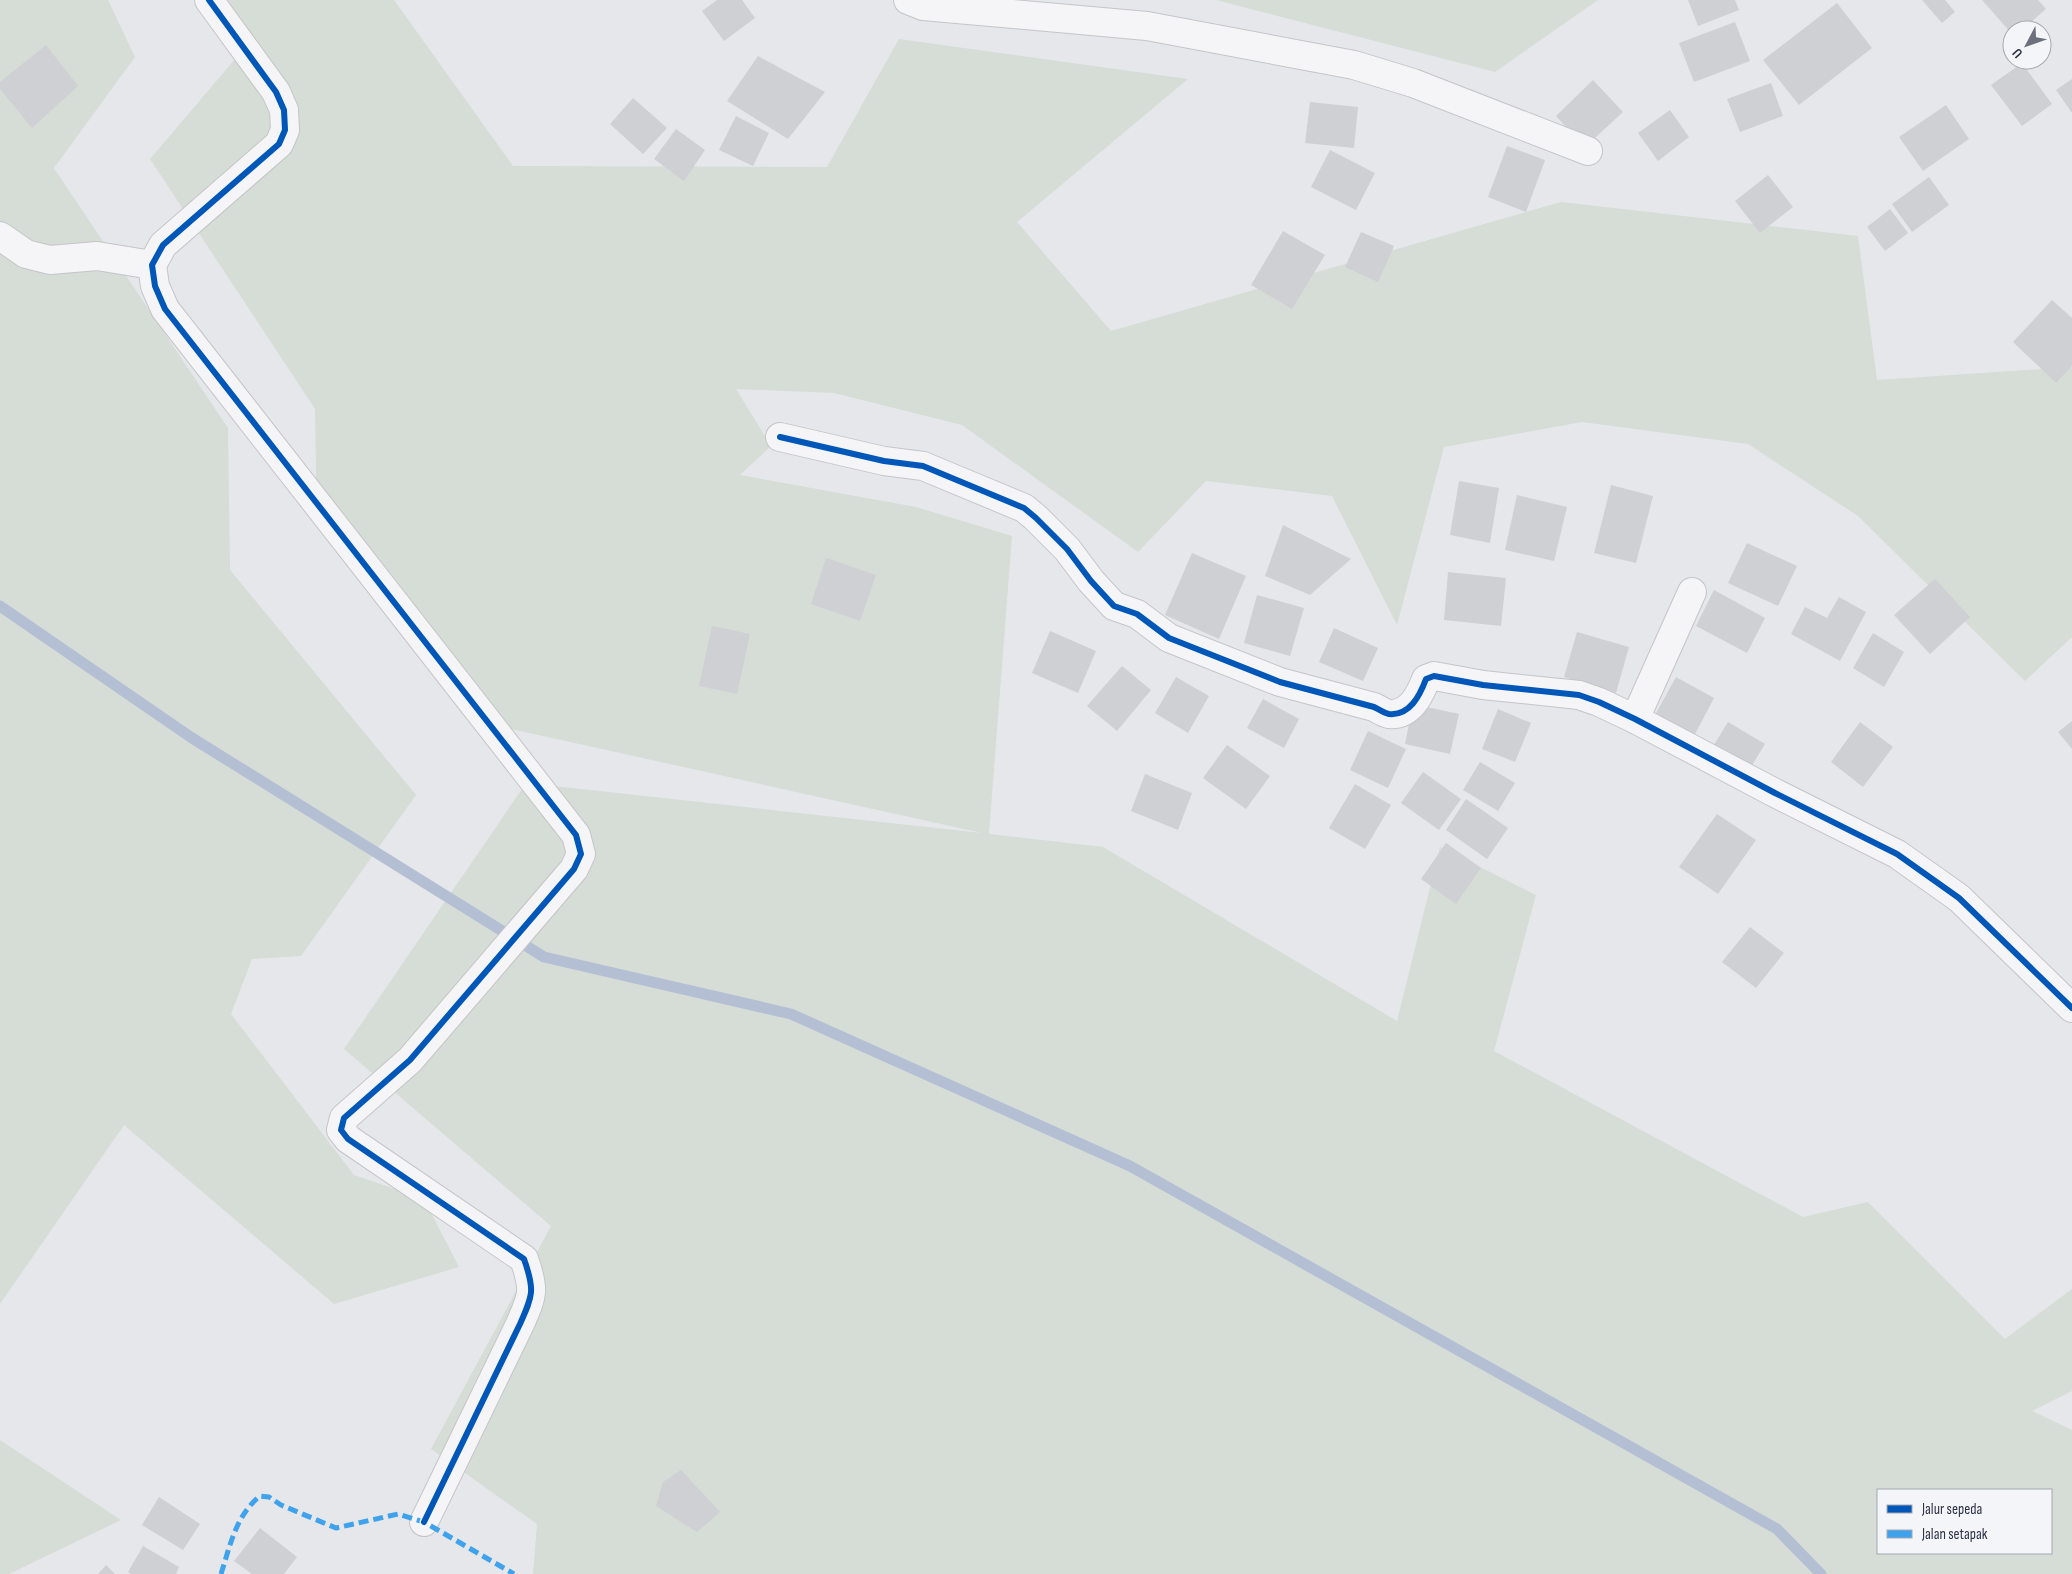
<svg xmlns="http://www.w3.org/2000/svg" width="2072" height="1574" font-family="'Sofia Sans Condensed',sans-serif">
	<rect width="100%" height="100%" fill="#e6e7ea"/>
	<!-- green -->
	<g fill="#d5ddd6" fill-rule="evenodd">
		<path d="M0,0H108L135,57L54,168L228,428L230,570L416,795L301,956L252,959L231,1014L354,1175L424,1199L459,1267L334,1304L124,1125L0,1304Z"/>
		<path d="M222,0H394L513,166L827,167L899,39L1188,79L1017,222L1111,331L1561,202L1858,236L1877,380L2072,367V637L2025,681L1858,516L1748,444L1582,422L1444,447L1397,625L1332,496L1206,481L1138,552L962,425L834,393L736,389L771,446L740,475L916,507L1012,536L989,834L1103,847L1397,1021L1440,847L1536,895L1494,1051L1803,1217L1868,1202L2005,1339L2072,1289V1391L2032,1411L2072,1430V1574H533L537,1524L431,1449L551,1226L344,1049L526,783L982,833L466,719L317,527L315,409L150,159L247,45ZM1878,1490H2051V1553H1878Z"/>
		<path d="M1216,0H1598L1495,72Z"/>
		<path d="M0,1440L121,1520L9,1574H0Z"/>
	</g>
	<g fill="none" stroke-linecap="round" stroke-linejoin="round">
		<!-- stream -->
		<path stroke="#b5bfd4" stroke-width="11" d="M0,606L192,738L544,957L791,1014L1130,1166L1777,1529L1821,1574"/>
	</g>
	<!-- building -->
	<g fill="#cfd0d4">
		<path d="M717,0H742L755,18L724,41L702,11Z"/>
		<path d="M1688,0H1735L1739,10L1698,26Z"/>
		<path d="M1922,0H1945L1955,12L1942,23Z"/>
		<path d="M1982,0H2038L2046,9L2022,30H2012V34Z"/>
		<path d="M1837,3L1872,48L1799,105L1763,60Z"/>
		<path d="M1735,22L1750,61L1694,82L1679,43Z"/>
		<path d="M46,45L78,86L32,128L0,89V82Z"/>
		<path d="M758,56L825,92L788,139L727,101Z"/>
		<path d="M2022,63L2052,104L2022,126L1991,85Z"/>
		<path d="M2072,79V113L2056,90Z"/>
		<path d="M1593,80L1623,112L1585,147L1556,116Z"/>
		<path d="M1771,83L1783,116L1740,132L1727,99Z"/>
		<path d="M633,98L667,128L643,154L610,124Z"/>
		<path d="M1310,102L1358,107L1354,148L1305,143Z"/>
		<path d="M1946,105L1969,139L1923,171L1899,137Z"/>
		<path d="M1670,110L1689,137L1658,161L1638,133Z"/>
		<path d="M736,116L769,133L753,166L719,150Z"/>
		<path d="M676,129L705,150L684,181L654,159Z"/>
		<path d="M1507,146L1545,160L1526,212L1488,197Z"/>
		<path d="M1330,150L1375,173L1356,210L1311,187Z"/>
		<path d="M1768,175L1793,207L1760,233L1735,201Z"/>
		<path d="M1929,177L1949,205L1912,232L1892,204Z"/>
		<path d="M1890,209L1908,233L1885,251L1867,227Z"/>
		<path d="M1283,231L1325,255L1292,309L1251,285Z"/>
		<path d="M1361,232L1394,246L1378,282L1345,267Z"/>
		<path d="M2052,300L2072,318V366L2056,383L2013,342Z"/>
		<path d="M1459,481L1499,488L1490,543L1450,535Z"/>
		<path d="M1611,485L1653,496L1636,563L1594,553Z"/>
		<path d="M1517,495L1567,507L1554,561L1505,550Z"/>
		<path d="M1283,525L1351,559L1310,595L1265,576Z"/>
		<path d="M1747,543L1797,566L1778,606L1728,583Z"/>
		<path d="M1192,553L1246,576L1219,639L1165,615Z"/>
		<path d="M826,558L876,575L860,621L811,604Z"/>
		<path d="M1448,572L1506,578L1501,626L1444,620Z"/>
		<path d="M1935,579L1970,617L1930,654L1894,615Z"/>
		<path d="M1714,590L1765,618L1747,653L1696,626Z"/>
		<path d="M1257,595L1304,608L1290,656L1244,643Z"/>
		<path d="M1839,597L1866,612L1840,661L1791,634L1805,607L1827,618Z"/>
		<path d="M712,626L750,634L737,694L699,686Z"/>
		<path d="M1334,628L1378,648L1363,681L1319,662Z"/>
		<path d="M1050,631L1096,651L1078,693L1032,673Z"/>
		<path d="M1577,632L1629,647L1616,693L1564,677Z"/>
		<path d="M1873,633L1904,652L1884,687L1853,668Z"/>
		<path d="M1122,666L1151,690L1117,731L1087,706Z"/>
		<path d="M1176,677L1209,696L1188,733L1155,713Z"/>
		<path d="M1676,677L1714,698L1694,736L1655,715Z"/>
		<path d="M1263,699L1299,719L1284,748L1247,728Z"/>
		<path d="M1413,704L1459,714L1450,754L1405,744Z"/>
		<path d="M1498,709L1531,723L1515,762L1482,749Z"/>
		<path d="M2072,721V749L2058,732Z"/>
		<path d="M1728,722L1765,744L1746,775L1709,753Z"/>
		<path d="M1860,722L1893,747L1863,787L1831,762Z"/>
		<path d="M1368,731L1406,749L1388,788L1350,770Z"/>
		<path d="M1227,745L1270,776L1246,809L1203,778Z"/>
		<path d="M1480,762L1515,783L1498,811L1463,790Z"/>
		<path d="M1423,772L1461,799L1439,830L1401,803Z"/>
		<path d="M1145,774L1192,793L1178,830L1131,811Z"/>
		<path d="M1355,784L1391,805L1365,849L1329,828Z"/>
		<path d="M1466,799L1508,828L1487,859L1446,830Z"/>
		<path d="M1717,814L1756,840L1718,894L1679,867Z"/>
		<path d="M1446,843L1481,868L1456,904L1421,879Z"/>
		<path d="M1750,927L1784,953L1756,988L1722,962Z"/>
		<path d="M681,1470L720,1512L697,1532L656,1506L663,1482Z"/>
		<path d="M159,1497L200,1524L183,1550L142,1525Z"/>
		<path d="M260,1528L297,1557L284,1574H252L234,1561Z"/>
		<path d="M143,1546L179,1567L176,1574H131L128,1572Z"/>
		<path d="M106,1565L115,1574H98Z"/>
	</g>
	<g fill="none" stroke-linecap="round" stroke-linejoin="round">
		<defs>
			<g id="minor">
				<path d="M209,0L276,92L284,110L285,130L279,144L163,245L152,265L155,286L165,309L576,835L581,854L574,869L410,1060L344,1118L341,1130L348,1139L524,1259C535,1290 533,1295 520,1324L424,1522"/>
				<path d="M908,0L923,6L1147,26L1354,65L1413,83L1588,151"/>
				<path d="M0,236L26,254L50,260L97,256L152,265"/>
				<path d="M780,437L884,461L923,466L1024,508L1036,518L1067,549L1091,581L1114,606L1137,614L1169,638L1280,682L1374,707C1378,709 1384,713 1389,714C1410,716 1420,695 1426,679L1434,676L1483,685L1579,695L1599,702L1635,719L1775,793L1897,854L1959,898L2072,1008"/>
				<path d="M1635,719L1692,592"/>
			</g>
		</defs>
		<!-- minor casing -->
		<use href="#minor" stroke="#c4c5c8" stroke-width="30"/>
		<!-- minor -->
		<use href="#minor" stroke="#f5f5f7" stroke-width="28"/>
		<!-- quiet -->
		<path stroke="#3ea3ec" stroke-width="5" stroke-dasharray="10 5" stroke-linecap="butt" d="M221,1574C230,1546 236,1515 260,1496L269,1497L281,1505L336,1528L398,1514L424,1522L514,1574"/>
		<defs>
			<g id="cycleway">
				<path d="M209,0L276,92L284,110L285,130L279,144L163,245L152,265L155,286L165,309L576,835L581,854L574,869L410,1060L344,1118L341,1130L348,1139L524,1259C535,1290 533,1295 520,1324L424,1522"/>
				<path d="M780,437L884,461L923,466L1024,508L1036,518L1067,549L1091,581L1114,606L1137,614L1169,638L1280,682L1374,707C1378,709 1384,713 1389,714C1410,716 1420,695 1426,679L1434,676L1483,685L1579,695L1599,702L1635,719L1775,793L1897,854L1959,898L2072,1008"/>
			</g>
		</defs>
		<!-- cycleway casing -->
		<use href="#cycleway" stroke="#f4f5f9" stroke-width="9"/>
		<!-- cycleway -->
		<use href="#cycleway" stroke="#0057b8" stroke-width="6"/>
	</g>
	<!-- legend -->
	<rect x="1877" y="1489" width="175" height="65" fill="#f4f5f9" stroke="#a4a7b1"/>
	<rect x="1887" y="1505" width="25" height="8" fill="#0057b8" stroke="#a4a7b1"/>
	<text x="1922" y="1514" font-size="15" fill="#2c3144">Jalur sepeda</text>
	<rect x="1887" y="1530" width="25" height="8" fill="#3ea3ec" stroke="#a4a7b1"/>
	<text x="1922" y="1539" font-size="15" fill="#2c3144">Jalan setapak</text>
	<!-- north arrow -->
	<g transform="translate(2027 45) rotate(229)"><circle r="24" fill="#f4f5f9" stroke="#a4a7b1"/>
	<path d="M0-4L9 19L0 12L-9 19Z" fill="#6d717e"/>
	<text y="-8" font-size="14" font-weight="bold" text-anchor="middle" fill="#2c3144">U</text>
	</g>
</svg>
